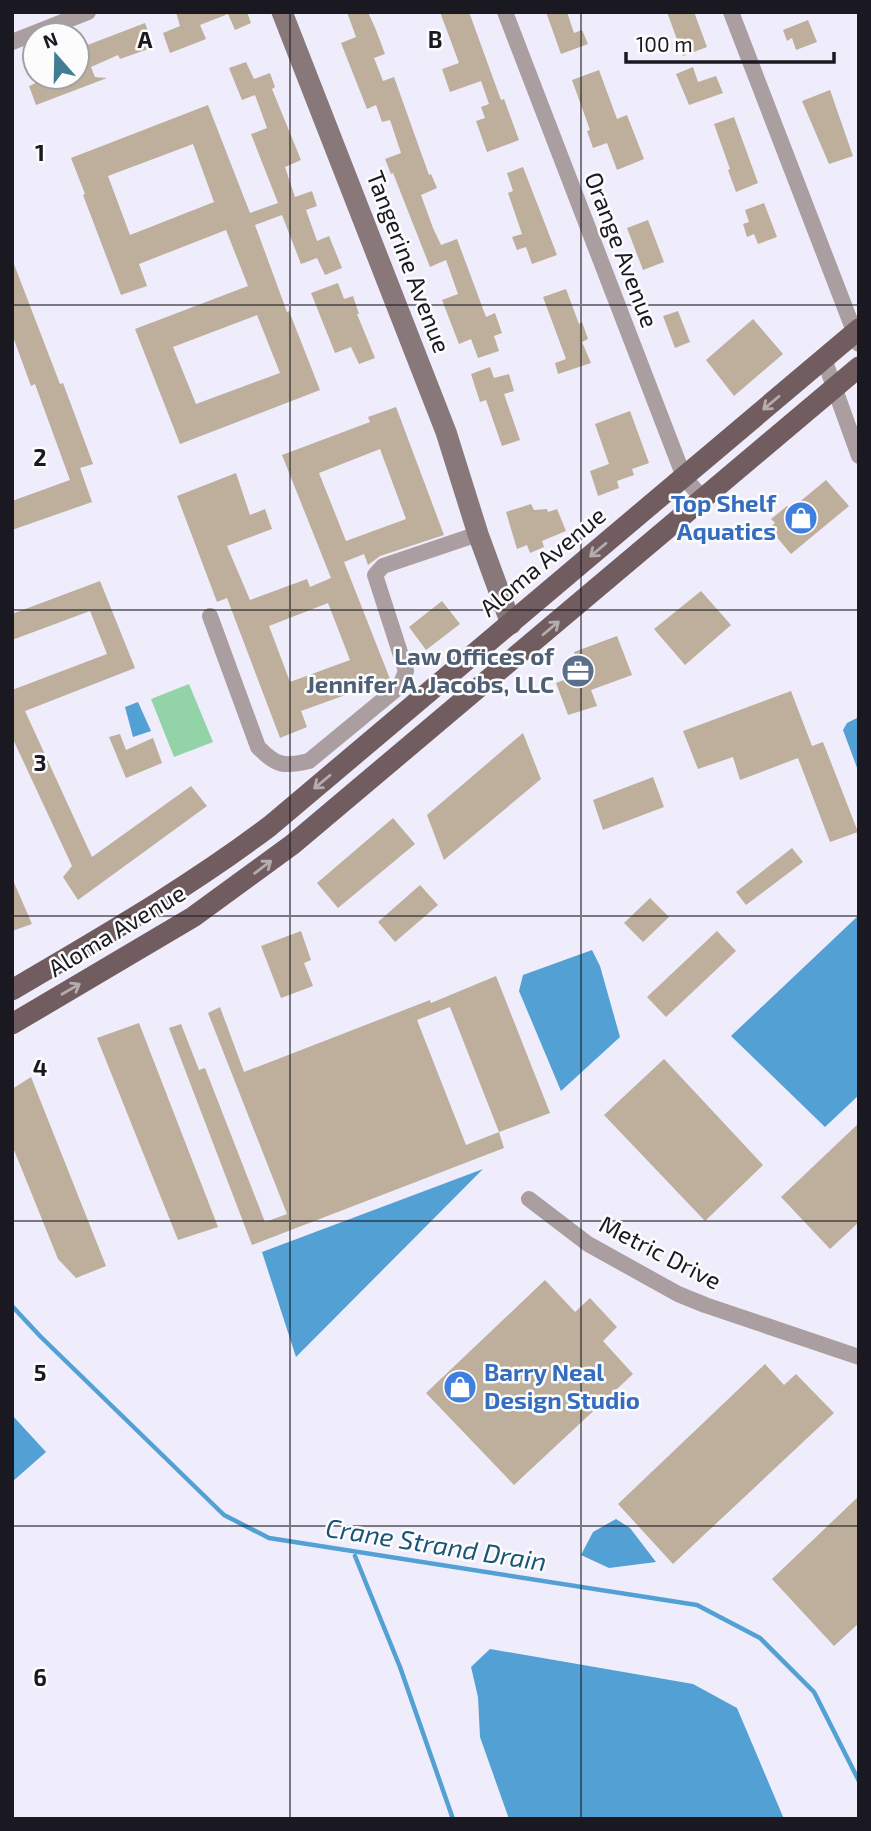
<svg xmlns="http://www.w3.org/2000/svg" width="871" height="1831" font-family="'Exo 2',sans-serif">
	<rect width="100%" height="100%" fill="#efedfb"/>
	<!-- green -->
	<path fill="#92d3a8" d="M189,684L213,742L174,757L151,699Z"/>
	<!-- water -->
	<g fill="#52a0d4">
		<path d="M138,702L151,731L133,737L125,707Z"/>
		<path d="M859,717V773L843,730L847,723Z"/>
		<path d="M859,915V1095L825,1127L731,1036Z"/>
		<path d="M592,950L600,966L620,1037L561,1091L519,991L523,975Z"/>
		<path d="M483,1169L296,1357L262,1252Z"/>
		<path d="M12,1415L46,1452L12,1482Z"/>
		<path d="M616,1519L630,1528L656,1562L609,1568L581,1555L593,1532Z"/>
		<path d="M490,1649L693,1684L737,1708L784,1819H509L480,1737L478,1697L471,1667Z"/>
	</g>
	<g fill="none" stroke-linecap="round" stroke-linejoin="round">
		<!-- stream -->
		<g stroke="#52a0d4" stroke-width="4.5">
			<path d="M12,1306L40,1336L224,1515L269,1538L697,1605L760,1638L814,1692L859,1781"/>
			<path d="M355,1556L400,1667L453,1819"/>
		</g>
	</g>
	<!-- building -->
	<g fill="#bdaf9c" fill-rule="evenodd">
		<path d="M176,12H247L251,23L235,30L228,14L200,25L206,39L170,53L163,33L180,26Z"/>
		<path d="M347,12H368L376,30L385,54L374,58L383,81L394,77L429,175L431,174L437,188L421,195L433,228L441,245L457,239L486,317L495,313L502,333L494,336L499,351L478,358L471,339L459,344L442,300L458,294L446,260L430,267L393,173L391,174L385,159L401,153L390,120L382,122L376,105L367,109L341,43L356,37Z"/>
		<path d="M440,12H469L501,100L504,99L519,140L487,152L476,121L485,118L481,107L489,104L481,81L450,92L442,69L459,63Z"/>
		<path d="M546,12H567L574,33L582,30L588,44L561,54Z"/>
		<path d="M667,12H694L707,47L683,56Z"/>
		<path d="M808,20L817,42L796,50L792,38L787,41L783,30Z"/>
		<path d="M145,23L154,47L120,59L118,55L91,67L95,77L107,78L36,105L29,86L50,77H77V49Z"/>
		<path d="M246,62L254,79L270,73L275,87L272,89L301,160L285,167L295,197L312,191L317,206L306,210L317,241L329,236L342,268L325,275L317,258L301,264L282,215L255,225L287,312L289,311L320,390L180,444L135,329L248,286L226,230L139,264L147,286L121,295L83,195L85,194L71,158L208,105L250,213L278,203L251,134L267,128L255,95L242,100L229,68ZM193,144L214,202L130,235L108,176ZM257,315L280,373L196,404L173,347Z"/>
		<path d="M693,67L698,82L716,76L723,93L689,105L676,74Z"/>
		<path d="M599,70L617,119L627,115L644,159L617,170L607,143L593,148L587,131L590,130L572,80Z"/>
		<path d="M830,90L853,156L829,164L802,101Z"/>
		<path d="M734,117L758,183L736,192L728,170L730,169L714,124Z"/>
		<path d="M523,167L557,255L532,264L526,247L517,250L512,237L522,234L508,193L513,191L507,173Z"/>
		<path d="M764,203L777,237L758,244L754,234L747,237L743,224L749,222L745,210Z"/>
		<path d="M648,220L664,262L643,270L627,228Z"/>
		<path d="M12,259L60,384L63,383L93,464L80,468L92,502L12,530V501L70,480L35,384L31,386L12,334Z"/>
		<path d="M338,283L344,299L353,296L359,314H357L375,358L359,364L351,347L335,353L311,293Z"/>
		<path d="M566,289L579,324L582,322L588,339L582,342L591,363L558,374L555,363L566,359L543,297Z"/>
		<path d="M678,311L690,342L675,348L663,316Z"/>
		<path d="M753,319L783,354L734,396L706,360Z"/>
		<path d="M490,367L494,378L509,374L514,391L504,394L520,440L502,446L486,400L480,402L471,374Z"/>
		<path d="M396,407L444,535L380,556L368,565L364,554L344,562L390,679L301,711L307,727L280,738L227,598L217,602L177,496L236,473L250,515L265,509L272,529L227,546L250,600L307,579L310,587L331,578L282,455L370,422L368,417ZM380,449L406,519L346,541L319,473ZM328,603L350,660L290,682L269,626Z"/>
		<path d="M630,411L649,463L632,469L634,475L617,481L619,488L598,496L590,471L609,464L595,424Z"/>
		<path d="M826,480L849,506L791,554L769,528L775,523L771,519L787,506L791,509Z"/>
		<path d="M531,504L534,510L547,509L548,512L557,509L566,531L542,541L544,547L530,553L527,545L517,549L506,512Z"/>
		<path d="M100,581L135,668L25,711L92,857L191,786L207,806L78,900L63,877L72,866L12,737V690L107,654L90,611L12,640V614Z"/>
		<path d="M701,591L731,625L685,665L654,629Z"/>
		<path d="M442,601L460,624L426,650L409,627Z"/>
		<path d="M617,636L632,675L591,690L597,706L568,715L556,683L581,673L574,652Z"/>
		<path d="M791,691L812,746L823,742L858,832L830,842L798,758L740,780L733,757L698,769L683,731Z"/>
		<path d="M523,733L541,779L444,860L427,815Z"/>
		<path d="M120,734L126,750L153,738L162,763L126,778L109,737Z"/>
		<path d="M653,777L664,807L603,830L593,800Z"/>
		<path d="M393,818L415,844L338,908L317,883Z"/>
		<path d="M792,848L803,862L746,905L736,892Z"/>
		<path d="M12,878L32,924L12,931Z"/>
		<path d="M420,885L438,905L395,942L378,922Z"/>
		<path d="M650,898L669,917L643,942L624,923Z"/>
		<path d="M301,931L311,960L304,963L313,986L281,998L261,946Z"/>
		<path d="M717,931L736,951L666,1017L647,997Z"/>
		<path d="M496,976L550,1113L499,1132L504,1148L252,1245L169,1028L181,1024L199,1070L205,1068L265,1222L287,1214L208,1013L220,1007L244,1072L430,1000L431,1003ZM450,1007L499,1132L466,1145L417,1020Z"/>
		<path d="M139,1023L218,1227L178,1240L97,1038Z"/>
		<path d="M664,1059L763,1165L705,1221L604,1115Z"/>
		<path d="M31,1077L106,1266L76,1278L58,1259L12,1145V1089Z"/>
		<path d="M859,1123V1222L830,1249L781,1197Z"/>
		<path d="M545,1280L575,1312L590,1298L617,1327L603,1341L633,1374L514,1485L426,1393Z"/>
		<path d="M765,1364L784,1385L796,1374L834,1413L673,1564L618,1504Z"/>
		<path d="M859,1496V1623L834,1646L772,1579Z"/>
	</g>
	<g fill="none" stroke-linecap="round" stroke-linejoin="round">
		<!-- street -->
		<g stroke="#aa9ea0" stroke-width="16">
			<path d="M505,12L684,477L703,499"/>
			<path d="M731,12L859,344"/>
			<path d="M12,42L88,12"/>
			<path d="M824,359L859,456"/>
			<path d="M210,616L258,747C276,766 284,767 309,761L400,686L406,671L375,575L383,566L478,534"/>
			<path d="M529,1199L588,1244L678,1294L705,1305L859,1357"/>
		</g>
		<!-- secondary -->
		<path stroke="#89787a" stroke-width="21" d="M282,12L446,432L478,534L511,624"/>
		<!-- primary -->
		<g stroke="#715c5f" stroke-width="21">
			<path d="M12,990C100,938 188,888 270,826L859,329"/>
			<path d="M12,1024L193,917L293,844L859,367"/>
		</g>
	</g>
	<!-- one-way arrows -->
	<defs><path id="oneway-shaft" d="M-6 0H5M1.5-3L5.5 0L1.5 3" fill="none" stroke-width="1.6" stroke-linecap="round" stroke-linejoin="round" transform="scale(1.75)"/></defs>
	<g stroke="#b6acae">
		<use href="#oneway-shaft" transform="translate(771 403) rotate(140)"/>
		<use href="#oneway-shaft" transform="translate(598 550) rotate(140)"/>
		<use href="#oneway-shaft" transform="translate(551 628) rotate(-40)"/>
		<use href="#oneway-shaft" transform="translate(322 782) rotate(140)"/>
		<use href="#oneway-shaft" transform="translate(263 867) rotate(-37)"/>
		<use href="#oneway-shaft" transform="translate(71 989) rotate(-30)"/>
	</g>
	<!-- grid -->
	<path fill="none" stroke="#1a1921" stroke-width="2" stroke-opacity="0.55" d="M290,12V1819M581,12V1819M12,305H859M12,610H859M12,916H859M12,1221H859M12,1526H859"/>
	<!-- icons -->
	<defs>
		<symbol id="shop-disc" viewBox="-11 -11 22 22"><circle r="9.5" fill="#3f7fe0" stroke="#fcfcfc"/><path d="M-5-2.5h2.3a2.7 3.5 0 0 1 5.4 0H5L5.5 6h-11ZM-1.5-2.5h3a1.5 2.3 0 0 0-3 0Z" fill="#fff"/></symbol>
		<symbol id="office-disc" viewBox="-11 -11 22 22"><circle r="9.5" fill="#5c6f8a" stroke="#fcfcfc"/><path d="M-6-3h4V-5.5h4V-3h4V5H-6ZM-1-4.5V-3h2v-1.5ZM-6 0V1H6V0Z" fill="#fff"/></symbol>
	</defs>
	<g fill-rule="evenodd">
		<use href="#shop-disc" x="782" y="499" width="38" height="38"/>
		<use href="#office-disc" x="559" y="652" width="38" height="38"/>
		<use href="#shop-disc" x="441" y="1368" width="38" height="38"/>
	</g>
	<g text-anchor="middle" stroke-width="5" stroke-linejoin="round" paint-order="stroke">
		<!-- street labels -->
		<g font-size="24" fill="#1a1921" stroke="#fcfcfc">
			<text transform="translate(621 250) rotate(69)" y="8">Orange Avenue</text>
			<text transform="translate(408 262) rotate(69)" y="8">Tangerine Avenue</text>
			<text transform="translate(543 562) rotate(-40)" y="8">Aloma Avenue</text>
			<text transform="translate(117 931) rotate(-31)" y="8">Aloma Avenue</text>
			<text transform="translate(660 1253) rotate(27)" y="8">Metric Drive</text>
		</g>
		<!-- shop labels -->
		<g font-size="24" font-weight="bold" fill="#366cbe" stroke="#fcfcfc" text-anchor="end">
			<text x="776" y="512">Top Shelf<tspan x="776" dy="28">Aquatics</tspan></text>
			<text x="484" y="1381" text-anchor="start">Barry Neal<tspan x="484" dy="28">Design Studio</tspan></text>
		</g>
		<!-- service labels -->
		<g font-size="24" font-weight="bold" fill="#4e5e75" stroke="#fcfcfc" text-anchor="end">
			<text x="554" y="665">Law Offices of<tspan x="554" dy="28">Jennifer A. Jacobs, LLC</tspan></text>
		</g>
		<!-- water labels -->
		<g font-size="26" font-style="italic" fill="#195477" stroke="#fcfcfc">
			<text transform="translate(436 1545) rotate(9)" y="9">Crane Strand Drain</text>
		</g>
	</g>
	<g font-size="23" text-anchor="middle" font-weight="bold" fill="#1a1921" stroke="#fcfcfc" stroke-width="5" stroke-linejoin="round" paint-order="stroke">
		<text x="145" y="48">A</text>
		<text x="435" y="48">B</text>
		<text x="40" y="161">1</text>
		<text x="40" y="466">2</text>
		<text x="40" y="771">3</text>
		<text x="40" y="1076">4</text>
		<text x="40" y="1381">5</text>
		<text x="40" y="1686">6</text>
	</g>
	<!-- border -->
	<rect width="871" height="1831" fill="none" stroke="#1a1921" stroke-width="28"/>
	<!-- north arrow -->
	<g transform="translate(56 56) rotate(340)"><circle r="33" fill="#fcfcfc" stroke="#a2a1a4" stroke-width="2"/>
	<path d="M0-5L12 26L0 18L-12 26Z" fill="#417e94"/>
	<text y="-10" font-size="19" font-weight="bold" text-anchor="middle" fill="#1a1921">N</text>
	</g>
	<!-- scale -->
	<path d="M626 52v10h208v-10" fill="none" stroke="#1a1921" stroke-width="3.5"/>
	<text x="636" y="52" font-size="21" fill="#1a1921" stroke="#fcfcfc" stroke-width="5" paint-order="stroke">100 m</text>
</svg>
